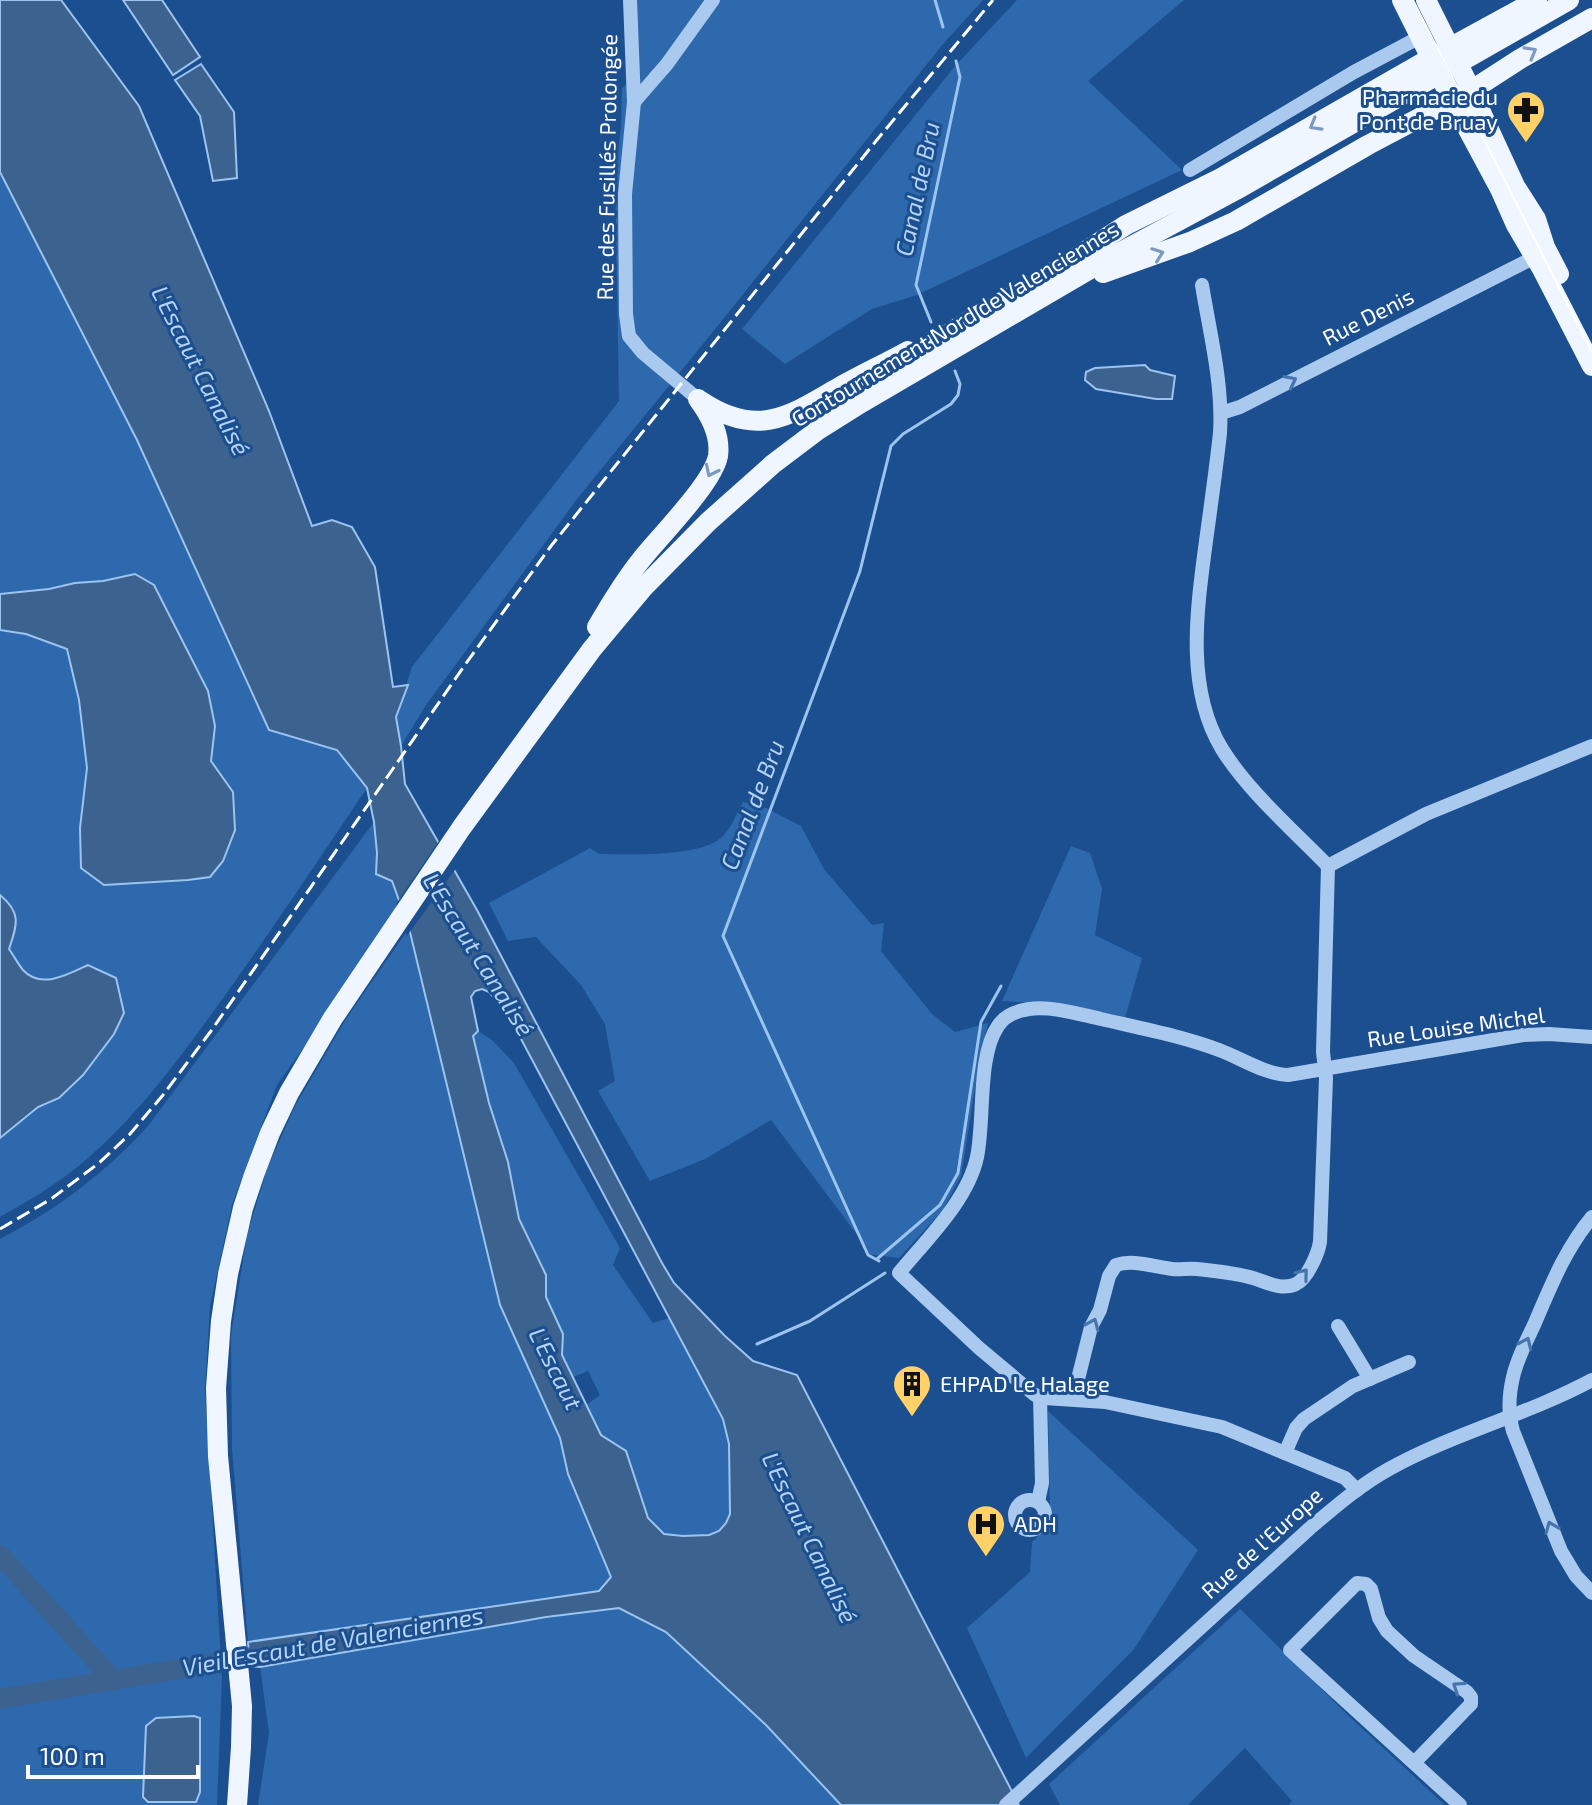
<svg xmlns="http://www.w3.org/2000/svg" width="1592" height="1805" font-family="'Exo 2',sans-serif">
	<rect width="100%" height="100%" fill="#1b4f8f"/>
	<!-- green -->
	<g fill="#2e69ad">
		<path d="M636,0H983L943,44L724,318L577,499L426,705L401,746L396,717L412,667L619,401L615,178L621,127L622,88L637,75Z"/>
		<path d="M1017,0H1184L1088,81L1182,170L917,295L872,309L785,364L742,329L956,65Z"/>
		<path d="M0,172L137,440L269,730L337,750L367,788C317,862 268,936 216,1008C175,1064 135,1119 81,1164C56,1185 28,1201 0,1217Z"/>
		<path d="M743,802L762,806L801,826L824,869L872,925L884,923L881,951L932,1014L955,1032L988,1023L979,1064L961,1176L943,1210L899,1258L866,1254L867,1248L771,1120L705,1159L650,1181L598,1091L615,1081L605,1024L581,985L536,937L508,941L489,903L590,848L599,854C630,854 701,858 723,836C732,827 737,812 743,802Z"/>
		<path d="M374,822L377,853L376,874L392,881L402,909L277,1085L232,1205L210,1306L205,1390L222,1678L217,1805H0V1239C56,1210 105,1173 148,1126Z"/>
		<path d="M1071,846L1090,853L1102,889L1095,935L1142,958L1125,1018L1068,1005L1002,1001Z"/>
		<path d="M409,928L500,1305L560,1438L568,1474L611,1578L599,1591L248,1642L232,1448L231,1335L247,1235L267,1169L295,1106L346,1019Z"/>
		<path d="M478,1031L492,1040L514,1063L620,1248L613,1265L653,1323L669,1318L723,1419L729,1444L730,1514C725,1528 717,1534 702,1535C691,1536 675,1538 664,1534C645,1525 620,1463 610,1442L601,1435L586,1405L600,1395L588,1371L573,1377L562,1355L563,1334L546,1297V1275L519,1219L508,1162L489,1103L473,1035Z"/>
		<path d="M1048,1411L1198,1550L1134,1649L1026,1758L967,1628L1030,1572L1032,1542L1047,1527L1050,1514Z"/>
		<path d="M619,1608L666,1632L766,1725L841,1805H258L269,1733L260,1667L546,1617Z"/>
		<path d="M1240,1609L1353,1720L1445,1805H1289L1292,1801L1245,1748L1188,1805H1060L1049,1784Z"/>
	</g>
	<!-- water -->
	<g fill="#3c6290" stroke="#9cc4f0" stroke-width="2" fill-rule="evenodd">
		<path d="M0,0H61L139,106L269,411L312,526L332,520L352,527L375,567L393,687L408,685L396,717L401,746L405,784L477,910L662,1263L674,1283L725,1336L753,1361L797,1375L1019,1805H841L766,1725L666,1632L619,1608L546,1617L260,1667L250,1666L248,1642L599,1591L611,1577L568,1474L560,1438L500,1305L409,928L392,881L376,874L377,853L374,822L367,788L337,750L269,730L137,440L0,172ZM482,989L489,992L512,1022L723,1419L729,1444L730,1514L726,1523L719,1531L709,1535L683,1536L664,1534L648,1518L626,1451L601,1435L562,1355L563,1334L546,1297V1275L519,1219L508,1162L489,1103L473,1036L478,1031L471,997L475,991Z"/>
		<path d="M123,0H162L200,57L173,75Z"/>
		<path d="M201,64L234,112L237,178L213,181L200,116L175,80Z"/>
		<path d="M1145,365L1150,370L1175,376L1172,399H1156L1096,389L1085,380L1086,372L1095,368Z"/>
		<path d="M135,574L154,585L208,691L215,726L211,761L233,792L235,830L223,861L210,877L188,880L104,885L81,868L80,828L87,768L79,700L67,649L26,634L0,630V594L49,589L75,583L103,581Z"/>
		<path d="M0,895C22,913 17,925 9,949C14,956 18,964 23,970C41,990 69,974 88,965L116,978L124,1013L114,1034L83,1075L59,1098L38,1107L0,1138Z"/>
		<path d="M194,1716L200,1718V1792L196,1802H148L143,1797L146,1726L156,1718Z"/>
	</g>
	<!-- pier -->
	<path fill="#1b4f8f" d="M441,838L457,867L407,936L396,904Z"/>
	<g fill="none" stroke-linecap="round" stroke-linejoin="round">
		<!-- stream -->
		<g stroke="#9cc4f0" stroke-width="3">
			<path d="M935,0L943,27"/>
			<path d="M931,322L916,285L960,77L956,61"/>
			<path d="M877,1259L940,1205L958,1173L981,1022L1001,986"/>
			<path d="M879,1261L868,1255L723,936L860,571L891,446L903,434L951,404L958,395L960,384L955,371"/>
			<path d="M757,1344L810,1321L885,1273"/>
		</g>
		<!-- river -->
		<g stroke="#3c6290" stroke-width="20">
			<path d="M0,1555L114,1681"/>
			<path d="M0,1699L276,1653"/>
		</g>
		<!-- minor -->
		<g stroke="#a9c9ee" stroke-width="14">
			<path d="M630,0L634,102L625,194L626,314L629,336L643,353L698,399"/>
			<path d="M634,102L667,64L713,0"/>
			<path d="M1190,170L1354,72L1420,37"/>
			<path d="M1202,285C1210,334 1223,384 1220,433C1216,469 1211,505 1206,541C1197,609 1185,688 1222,749C1247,790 1294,831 1328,866"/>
			<path d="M1221,413L1240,407L1535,257"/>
			<path d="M1328,866L1426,814L1592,746"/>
			<path d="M1592,1217C1565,1249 1550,1288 1534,1325C1526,1342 1517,1359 1513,1377C1509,1394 1508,1414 1513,1431L1561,1551L1576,1576L1592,1593"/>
			<path d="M1338,1326L1370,1379"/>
			<path d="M1073,1399L1091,1327L1100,1310L1109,1276L1116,1265C1133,1259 1154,1267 1172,1269C1180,1270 1189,1268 1197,1269C1215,1271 1236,1273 1253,1278C1266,1282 1282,1291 1296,1284C1307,1279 1318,1254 1320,1242L1326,1078L1323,1052L1328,866"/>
			<path d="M1285,1453L1296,1428L1304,1419L1353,1386L1409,1362"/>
			<path d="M1357,1490L1345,1478L1222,1427L1105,1402L1045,1398L1035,1395L979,1348L899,1273C926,1240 968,1200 977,1157C985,1119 977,1057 998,1026C1005,1015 1016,1011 1029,1009C1053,1006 1078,1014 1101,1019C1140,1028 1182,1036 1219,1050C1241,1058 1264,1074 1288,1075L1523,1035L1549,1034L1592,1037"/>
			<circle cx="1030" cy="1515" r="15"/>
			<path d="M1038,1502L1042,1483L1040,1396"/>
			<path d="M1414,1763L1468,1707L1471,1704V1697L1467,1692L1414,1656L1387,1631L1379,1618L1371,1589L1366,1584L1357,1583L1290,1650L1460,1805"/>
			<path d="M1006,1805L1310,1528C1335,1507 1360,1485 1389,1469C1454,1433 1527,1415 1592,1380"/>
		</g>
		<!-- major -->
		<g stroke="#f0f6ff" stroke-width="20">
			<path d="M1402,0L1433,62"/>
			<path d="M1426,0L1452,52"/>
			<path d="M1468,84L1515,186L1536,219L1545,247L1559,274"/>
			<path d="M1449,94L1500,189L1516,225L1542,269L1592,366"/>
			<path d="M1103,273L1190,242L1236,221L1368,145L1472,90L1520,59L1592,18"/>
			<path d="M1039,281L1126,225L1221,178L1431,58L1537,0"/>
			<path d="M897,367L970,320L1048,276"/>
			<path d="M701,401C758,439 790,416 841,386C863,374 886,363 908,351"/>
			<path d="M597,627C611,603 624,581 641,560C660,536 713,483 718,456C721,435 710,415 698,399"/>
			<path d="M237,1805L241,1747L242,1706L218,1456L216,1388L221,1321L228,1274L243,1208L254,1175L270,1133L289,1093L333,1018L462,827L592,649L643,588L708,522L773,464L818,430L861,403L1102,262L1236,190L1569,0"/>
		</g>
		<!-- tram -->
		<path stroke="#fff" stroke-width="2" d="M1413,0L1592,352"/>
		<!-- rail -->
		<path stroke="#fff" stroke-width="3" stroke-dasharray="14 6" stroke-linecap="butt" d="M0,1229L51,1199L99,1163L130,1134L163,1095L211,1031L467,662L551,546L876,141L993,0"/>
		<!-- major-bridge -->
		<g stroke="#f0f6ff" stroke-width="20">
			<path d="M1452,52L1468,84"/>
			<path d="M1433,62L1449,94"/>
		</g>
	</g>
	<!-- one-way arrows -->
	<defs><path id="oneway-chevron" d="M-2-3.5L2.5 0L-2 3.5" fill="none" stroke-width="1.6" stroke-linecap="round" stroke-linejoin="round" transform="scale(2)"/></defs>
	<g stroke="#7b9ac1">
		<use href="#oneway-chevron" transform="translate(1531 52) rotate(-30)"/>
		<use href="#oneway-chevron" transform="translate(1315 125) rotate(150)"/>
		<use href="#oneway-chevron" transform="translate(1158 254) rotate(-20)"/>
		<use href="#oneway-chevron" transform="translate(711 471) rotate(116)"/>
	</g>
	<g stroke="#4674ac">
		<use href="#oneway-chevron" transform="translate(1291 381) rotate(-27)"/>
		<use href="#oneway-chevron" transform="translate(1303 1274) rotate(-51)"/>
		<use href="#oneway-chevron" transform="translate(1093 1324) rotate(-67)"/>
		<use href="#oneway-chevron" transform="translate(1526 1343) rotate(-66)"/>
		<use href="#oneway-chevron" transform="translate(1551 1527) rotate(-112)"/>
		<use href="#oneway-chevron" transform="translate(1458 1687) rotate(-146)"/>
	</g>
	<!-- icons -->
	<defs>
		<symbol id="pharmacy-pin" viewBox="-11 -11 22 30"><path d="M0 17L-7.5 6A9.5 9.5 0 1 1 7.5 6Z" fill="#ffd166" stroke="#1b4f8f"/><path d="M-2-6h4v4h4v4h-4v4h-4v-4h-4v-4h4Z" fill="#111"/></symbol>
		<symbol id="building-pin" viewBox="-11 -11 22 30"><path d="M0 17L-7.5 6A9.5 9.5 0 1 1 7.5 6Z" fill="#ffd166" stroke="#1b4f8f"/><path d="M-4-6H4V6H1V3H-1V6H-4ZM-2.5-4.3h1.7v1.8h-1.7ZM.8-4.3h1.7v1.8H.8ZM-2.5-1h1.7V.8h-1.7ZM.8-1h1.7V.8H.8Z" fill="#111"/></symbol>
		<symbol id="hospital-pin" viewBox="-11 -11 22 30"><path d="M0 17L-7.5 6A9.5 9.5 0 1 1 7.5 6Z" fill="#ffd166" stroke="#1b4f8f"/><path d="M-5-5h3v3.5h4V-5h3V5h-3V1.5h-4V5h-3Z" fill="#111"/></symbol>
	</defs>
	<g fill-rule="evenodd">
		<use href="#pharmacy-pin" x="1504" y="88" width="44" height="60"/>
		<use href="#building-pin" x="890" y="1362" width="44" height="60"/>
		<use href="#hospital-pin" x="964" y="1502" width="44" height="60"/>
	</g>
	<g text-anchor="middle" stroke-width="6" stroke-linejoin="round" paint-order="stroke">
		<!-- poi labels -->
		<g font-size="22" fill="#fff" stroke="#1b4f8f" text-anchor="start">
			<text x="1498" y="105" text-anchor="end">Pharmacie du<tspan x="1498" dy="25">Pont de Bruay</tspan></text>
			<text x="940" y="1392">EHPAD Le Halage</text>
			<text x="1014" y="1532">ADH</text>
		</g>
		<!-- street labels -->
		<g font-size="22" fill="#fff" stroke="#1b4f8f">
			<text transform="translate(607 167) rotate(-89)" y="8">Rue des Fusillés Prolongée</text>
			<text transform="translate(1368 317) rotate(-27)" y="8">Rue Denis</text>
			<text transform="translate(955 324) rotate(-31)" y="8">Contournement Nord de Valenciennes</text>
			<text transform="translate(1456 1027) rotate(-8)" y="8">Rue Louise Michel</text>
			<text transform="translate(1262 1543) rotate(-42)" y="8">Rue de l'Europe</text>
		</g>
		<!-- water labels -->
		<g font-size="24" font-style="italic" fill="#b5d3f5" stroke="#1b4f8f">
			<text transform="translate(918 189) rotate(-78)" y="8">Canal de Bru</text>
			<text transform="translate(200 371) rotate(63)" y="8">L'Escaut Canalisé</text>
			<text transform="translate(753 805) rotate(-69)" y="8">Canal de Bru</text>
			<text transform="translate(478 955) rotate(58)" y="8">L'Escaut Canalisé</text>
			<text transform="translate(555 1369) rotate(63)" y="8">L'Escaut</text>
			<text transform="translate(809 1538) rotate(64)" y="8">L'Escaut Canalisé</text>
			<text transform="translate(333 1642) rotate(-10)" y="8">Vieil Escaut de Valenciennes</text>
		</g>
	</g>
	<!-- scale -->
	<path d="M28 1765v12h170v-12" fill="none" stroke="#ffffff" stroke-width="4"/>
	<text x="40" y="1765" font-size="24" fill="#ffffff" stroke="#1b4f8f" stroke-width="6" paint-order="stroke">100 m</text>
</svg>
